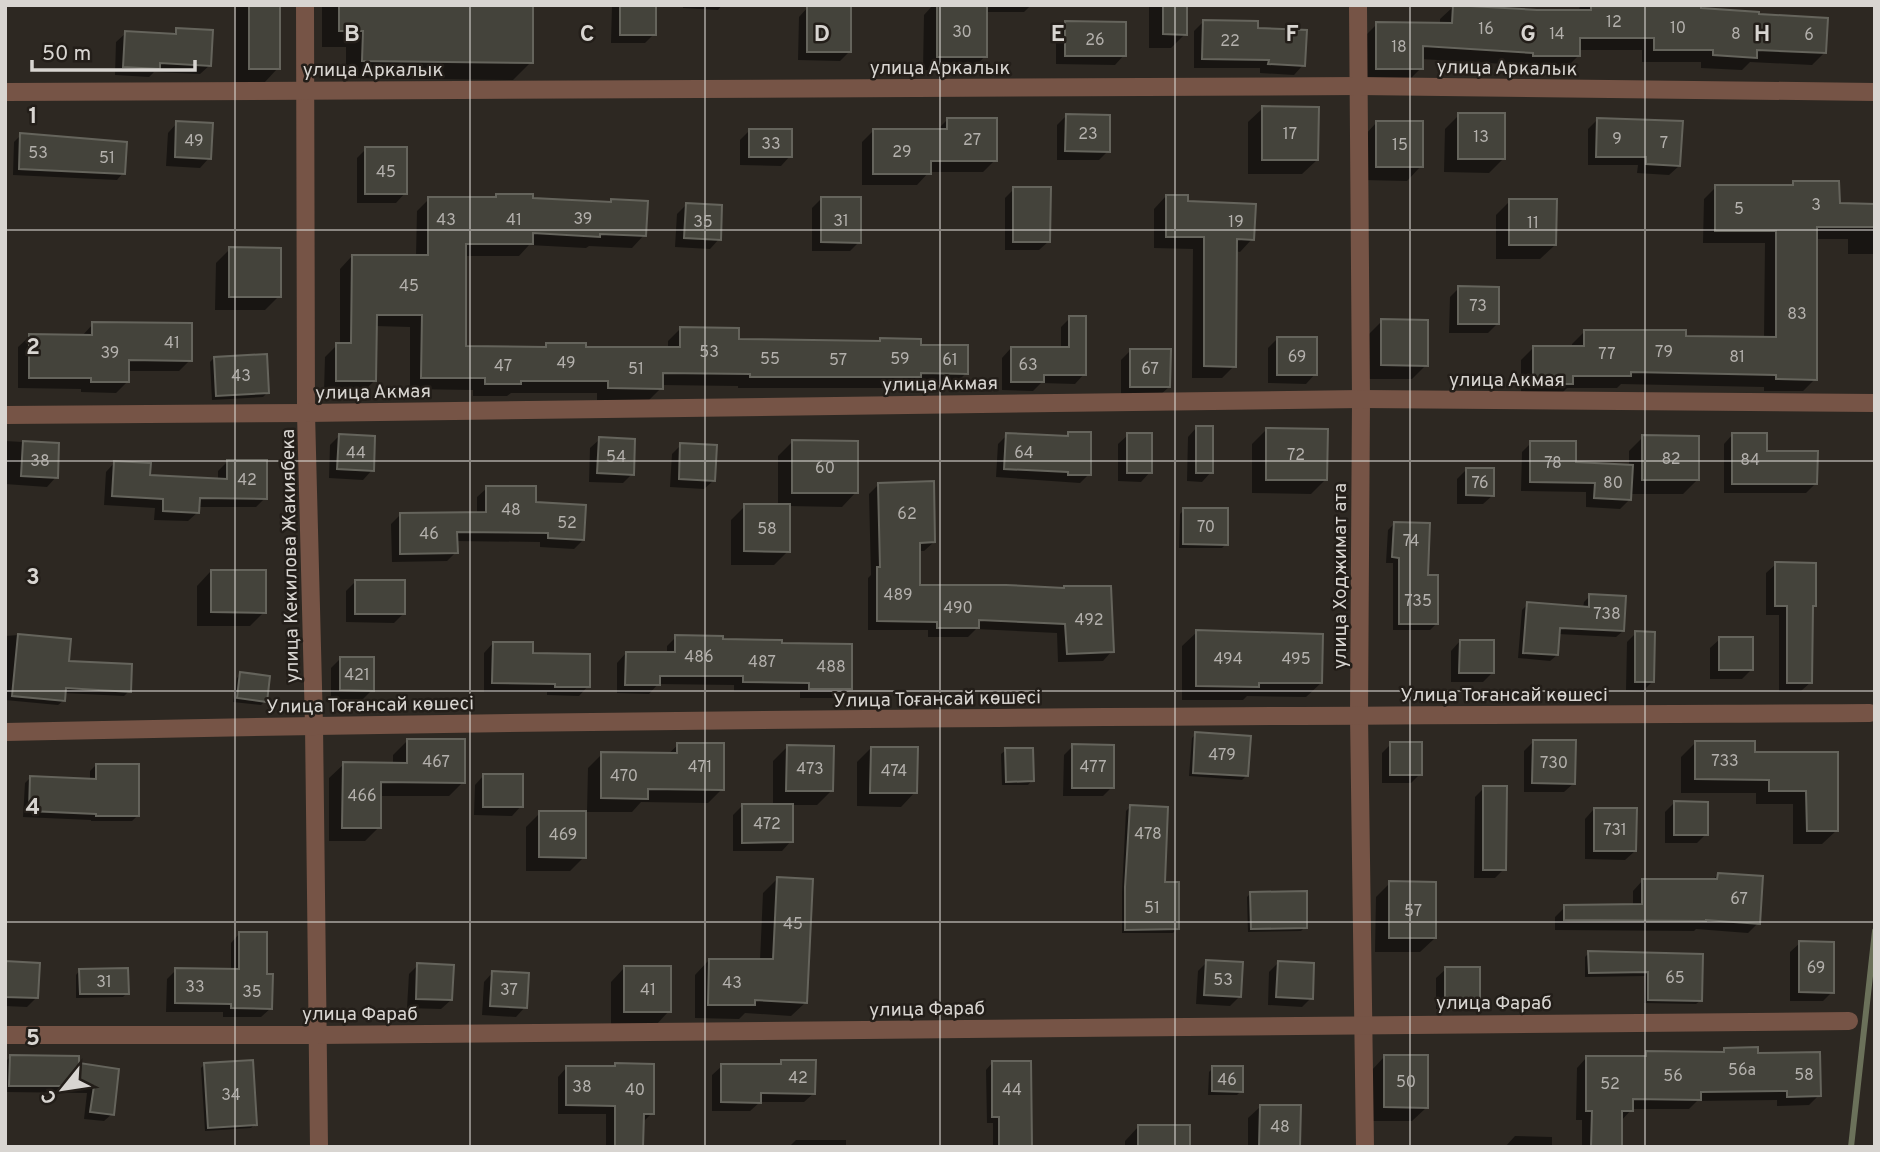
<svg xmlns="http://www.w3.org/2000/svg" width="1880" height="1152" font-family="Overpass,sans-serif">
	<rect width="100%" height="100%" fill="#2d2822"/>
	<!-- shadow -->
	<g fill="#0007">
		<path d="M236,5H278V68L264,83L235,82Z"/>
		<path d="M322,5H531V62L513,80L346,78V47H322Z"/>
		<path d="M612,5H654V34L645,43H611Z"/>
		<path d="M683,5H722L718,10L683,8Z"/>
		<path d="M933,5H1031L1024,12H986L985,56L971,71L923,70L924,15Z"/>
		<path d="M1149,5H1185V34L1171,48H1149Z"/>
		<path d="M1580,5L1700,6V10L1825,52L1812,65L1750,62L1742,70L1701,68V62H1642V50H1578V56L1565,69L1521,68V65L1421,59V68L1408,81H1363L1364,37L1377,24L1440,25V19L1454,6L1579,12Z"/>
		<path d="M808,7L849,52L840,61L798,60L799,17Z"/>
		<path d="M1203,22L1256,30L1303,65L1294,75L1260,73V68H1194V31Z"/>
		<path d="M1065,23L1124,55L1115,65L1056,64V32Z"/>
		<path d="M177,30L210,65L200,74L154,72L149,77L115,75L116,42L126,33L172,35Z"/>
		<path d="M1263,108L1317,160L1302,174H1248V122Z"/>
		<path d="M1459,115L1503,159L1489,173L1444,172L1445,129Z"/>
		<path d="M1066,116L1108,151L1099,160H1057V125Z"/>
		<path d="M947,120L995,160L983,172H929L917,185H862V142L874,130L936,131Z"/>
		<path d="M1597,120L1679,166L1669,175L1637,173L1638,165H1588V129Z"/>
		<path d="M1377,122L1421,166L1407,181L1362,180L1363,137Z"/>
		<path d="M177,123L209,158L200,168L166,166L168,133Z"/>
		<path d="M750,130L790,156L781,166L740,165V140Z"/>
		<path d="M21,135L123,173L117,180L13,175L14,142Z"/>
		<path d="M366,149L405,193L396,203H357V158Z"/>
		<path d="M1793,183L1838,205H1875V254H1848V239H1815V379L1803,391H1764V387L1621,384L1617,388H1567L1559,396H1521V360L1533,348H1572V344L1585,331L1685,338L1764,339L1765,243H1703L1704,199L1716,187H1789Z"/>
		<path d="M1014,189L1049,241L1039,250H1005V198Z"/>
		<path d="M496,195L531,199L609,203L612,200L644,235L632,248L589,246L586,248L529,245L519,256H464V348H543L546,345L585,348L668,349V341L680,329L737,340L919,347L966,373L954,385H910L907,388H738V386L661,385V388L649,400H597V393H511L507,396H473V390L410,389V327L375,326V380L362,393L324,392L325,357L337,345H340V269L352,256L416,257L417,211L429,199H493Z"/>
		<path d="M1166,196L1186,203L1252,239L1240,252L1235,251L1234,366L1222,378H1192L1193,249L1154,248V209Z"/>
		<path d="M822,198L859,242L850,251H812V208Z"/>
		<path d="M1510,201L1555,245L1540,259H1496V215Z"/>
		<path d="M686,205L719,239L710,249L675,247L677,214Z"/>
		<path d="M230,249L279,296L265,310H215L216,263Z"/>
		<path d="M1459,288L1497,324L1488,333H1449L1450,297Z"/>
		<path d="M1070,318L1084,374L1075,384L1041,383L1033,391L1002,390V358L1011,348L1061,349V327Z"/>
		<path d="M1382,321L1426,365L1412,379H1367L1368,335Z"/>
		<path d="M93,324L190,360L179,371H127V382L116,393L81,392V389L18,388V347L30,336H82Z"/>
		<path d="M1278,338L1315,374L1306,384L1268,383V348Z"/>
		<path d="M1131,350L1169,387L1159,396L1121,395V360Z"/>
		<path d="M214,358L267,393L263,397L212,400L210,362Z"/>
		<path d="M1197,427L1211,472L1202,482L1187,481L1188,437Z"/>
		<path d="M1266,430L1325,480L1311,494L1252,493V444Z"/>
		<path d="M1069,434L1089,474L1080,483L996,477L998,444L1007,435L1065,438Z"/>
		<path d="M1733,434L1816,483L1806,493H1724V444Z"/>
		<path d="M1128,435L1150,472L1141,482L1118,481V444Z"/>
		<path d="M339,436L372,470L363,480L329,478L330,445Z"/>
		<path d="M1643,437L1697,480L1683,494H1629V500L1620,509L1586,507V492L1521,491L1522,452L1531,443L1574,464L1629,466V451Z"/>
		<path d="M600,439L632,474L623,483L589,482L590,448Z"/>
		<path d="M5,441L57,444L56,477L47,487L5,484Z"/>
		<path d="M792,442L856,492L842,507L788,506V551L774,565H731V520L745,506H778V456Z"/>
		<path d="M681,445L714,480L704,489L670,487L672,454Z"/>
		<path d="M115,462L148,477L218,480V471L227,462L265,498L256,507H198V512L188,521L154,520L155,508L104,505L106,472Z"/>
		<path d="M1466,470L1493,495L1483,504H1457V479Z"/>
		<path d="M879,484L934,542L924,551H918V587L1062,590L1112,651L1103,661L1058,662L1057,633L976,629L968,637H928V630H868V578L871,575L869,494Z"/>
		<path d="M487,488L534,504L583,540L574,549L540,547V542L456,541V552L447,561L392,562L391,524L400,515L477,514V497Z"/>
		<path d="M1184,510L1226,544L1222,548H1179L1180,514Z"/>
		<path d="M1394,524L1426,577L1436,624L1430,630H1393V563H1386L1388,530Z"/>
		<path d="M1776,564L1815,605L1811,609V682L1801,691H1779V615H1766V573Z"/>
		<path d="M211,571L264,612L250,626H197V586Z"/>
		<path d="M355,582L403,614L394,623L346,622V591Z"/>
		<path d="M1590,596L1623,631L1616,637L1558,634L1557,655L1550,661L1518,658L1522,610L1528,604L1583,608L1584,602Z"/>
		<path d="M1197,632L1321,683L1306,697L1247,696L1243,700H1182V646Z"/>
		<path d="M1636,633L1653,681L1643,691L1626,690L1627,642Z"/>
		<path d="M19,635L67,663L129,691L124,696L64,693V700L58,705L5,700V636Z"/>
		<path d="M676,637L722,641L850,689L841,698H800V691H734V685L658,684L649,694L617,693V663L626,653H667V646Z"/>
		<path d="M1720,639L1751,670L1742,679H1710V648Z"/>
		<path d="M1460,641L1492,673L1483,682H1451V651Z"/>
		<path d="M493,643L531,655L588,686L579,696L547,695V692H484V653Z"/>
		<path d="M340,659L372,690L363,699H331V668Z"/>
		<path d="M241,674L265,701L261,705L233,702L237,678Z"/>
		<path d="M1196,734L1246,776L1242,780L1189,776L1192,738Z"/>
		<path d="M407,741L463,782L449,796H379V827L365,841H329V778L344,764H393V755Z"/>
		<path d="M1533,742L1574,783L1564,792H1524V751Z"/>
		<path d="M1696,742L1753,754H1836L1837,830L1822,844H1793V804H1756V793H1681V757Z"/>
		<path d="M1391,744L1420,774L1411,783H1382V753Z"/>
		<path d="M678,745L722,789L708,803L641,802L632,812H587L588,768L602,754H668Z"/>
		<path d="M1073,746L1112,787L1103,796H1063L1064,755Z"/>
		<path d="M787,747L831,791L817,805H791V841L782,851H733V815L742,806H773V761Z"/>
		<path d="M871,748L915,792L901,807L857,806V762Z"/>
		<path d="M1006,750L1032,780L1028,785H1002L1001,754Z"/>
		<path d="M96,765L138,815L132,821H91V820L23,817L25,783L31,777L90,780V771Z"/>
		<path d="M484,775L521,806L512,816L474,815L475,785Z"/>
		<path d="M1484,788L1504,869L1495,878H1474L1475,797Z"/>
		<path d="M1674,803L1706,834L1697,843H1665V812Z"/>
		<path d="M1130,807L1163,884L1177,928L1173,933H1122V892L1126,811Z"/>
		<path d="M1594,809L1635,851L1625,860L1585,859V819Z"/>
		<path d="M540,813L584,857L570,871H526V827Z"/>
		<path d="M1718,874L1758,923L1748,933L1696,929L1694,931L1555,930V917L1565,907L1633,906V891L1643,880L1712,881Z"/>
		<path d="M777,879L806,1002L791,1016L745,1013L739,1019L695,1018V975L709,960L760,961L763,893Z"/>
		<path d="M1390,883L1435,938L1420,952H1375L1376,897Z"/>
		<path d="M1251,893L1305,927L1301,931L1248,932L1247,897Z"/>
		<path d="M240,933L265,975L271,1008L261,1017H223V1012H166L167,979L176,970L231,971V943Z"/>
		<path d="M1800,943L1832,992L1823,1001H1790V952Z"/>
		<path d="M1589,953L1701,956V1000L1696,1004L1644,1003L1645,976L1585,977V957Z"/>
		<path d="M1207,962L1239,997L1230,1006L1196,1004L1198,971Z"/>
		<path d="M5,963L36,998L27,1007L5,1006Z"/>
		<path d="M1278,963L1311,998L1302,1007L1268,1005L1269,972Z"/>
		<path d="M418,965L451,1000L441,1009L407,1008L409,974Z"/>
		<path d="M625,967L669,1011L655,1026L611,1025V982Z"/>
		<path d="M1446,969L1478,1000L1469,1009H1436V978Z"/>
		<path d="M80,970L127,993L123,997L76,998V975Z"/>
		<path d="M493,972L525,1007L516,1017L482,1015L484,982Z"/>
		<path d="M1725,1050L1756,1055L1819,1095L1809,1105L1777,1106V1100L1697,1101L1689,1109H1632L1620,1122V1147H1582V1120H1576L1577,1068L1587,1057L1642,1058L1647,1053L1721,1054Z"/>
		<path d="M1385,1056L1427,1107L1412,1121H1371V1071Z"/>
		<path d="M10,1057L117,1070L112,1114L104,1121L84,1119L87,1093L5,1092V1062Z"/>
		<path d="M782,1062L814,1093L804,1102H760L750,1111H712V1075L722,1066H777Z"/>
		<path d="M992,1063L1031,1147H993V1123H987L986,1070Z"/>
		<path d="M205,1064L255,1124L251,1128L205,1131L201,1068Z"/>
		<path d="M616,1065L652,1113L643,1122L641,1147H605L606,1145V1114H558V1077L567,1067L613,1068Z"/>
		<path d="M1213,1068L1241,1091L1237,1095H1208L1209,1072Z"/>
		<path d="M1260,1107L1299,1147H1248V1118Z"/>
		<path d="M1139,1126L1188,1147H1125V1141Z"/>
		<path d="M1515,1136L1552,1137V1147H1505Z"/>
		<path d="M796,1140H846V1147H789Z"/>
		<path d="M552,1145L590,1147H550Z"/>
	</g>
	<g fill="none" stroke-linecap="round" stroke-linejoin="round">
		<!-- stream -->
		<path stroke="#6b715a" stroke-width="6" d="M1851,1147L1875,931"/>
	</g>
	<!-- building -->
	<g fill="#44433b" stroke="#65645c" stroke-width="2">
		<rect x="249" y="5" width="31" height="64"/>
		<path d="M339,5H533V63L362,61L363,31H339Z"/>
		<rect x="620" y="5" width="36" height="30"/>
		<rect x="937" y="5" width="50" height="52"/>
		<path d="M1163,5H1187V35L1163,34Z"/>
		<path d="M1453,5L1537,10H1591V5H1701V8L1759,12V14L1828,18L1826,53L1757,50V58L1713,55V50H1654V38H1580V56H1533V53L1423,46V69H1376V22L1452,23Z"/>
		<rect x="807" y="6" width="44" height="46"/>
		<path d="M1203,20L1258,21V28L1307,30L1305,66L1268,64L1269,60L1202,59Z"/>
		<path d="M1065,21L1126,22V56H1065Z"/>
		<path d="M176,28L213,30L211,66L160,63V69L123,67L125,31L176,34Z"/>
		<path d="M1262,106L1319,107L1318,160H1262Z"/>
		<rect x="1458" y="113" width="47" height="46"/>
		<path d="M1066,114L1110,115V152L1065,151Z"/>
		<path d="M947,118H997V161H931V174H873V129H947Z"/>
		<path d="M1597,118L1683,121L1680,166L1646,164V157H1596Z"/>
		<path d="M176,121L213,123L211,159L175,157Z"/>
		<rect x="1376" y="121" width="47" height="46"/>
		<rect x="749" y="129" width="43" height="28"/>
		<path d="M20,133L127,142L125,174L19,169Z"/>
		<rect x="365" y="147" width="42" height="47"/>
		<path d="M1793,181H1839L1840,203L1875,204V227H1817V380L1776,379V375L1631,372V376H1573V384H1533V346H1584V330H1686V336L1776,337V231H1715V185H1793Z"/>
		<path d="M1013,187H1051L1050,242H1013Z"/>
		<path d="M496,194H533V198L611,202V199L648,201L646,236L600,234V237L533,233V244H466V346L546,347V343H586V347H680V327L739,328V339L880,341V338L921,339V345H968V374L921,373V377H750V374L663,373V389L608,388V381H521V384H485V378H421L422,315H377L376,381H336V343H351L352,255H428V197H496Z"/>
		<path d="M1166,195H1188V201L1256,204L1254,240L1237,239L1236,367L1204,366V237H1166Z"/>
		<path d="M821,197H861V243L821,242Z"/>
		<path d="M1509,199H1557L1556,245H1509Z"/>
		<path d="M686,203L722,205L721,240L684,238Z"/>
		<path d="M229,247L281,248V297H229Z"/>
		<path d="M1458,286L1499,287V324H1458Z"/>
		<path d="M1069,316H1086V375H1044V382H1011V347H1069Z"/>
		<path d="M1381,319L1428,320V366L1381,365Z"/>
		<path d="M92,322L192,323V361L129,360V382H91V378H29V334L92,335Z"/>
		<rect x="1277" y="337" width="40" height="38"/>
		<path d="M1130,349H1171L1170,387H1130Z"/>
		<path d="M267,354L269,393L216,396L214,357Z"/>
		<rect x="1196" y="426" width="17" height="47"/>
		<path d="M1266,428L1328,429L1327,480H1266Z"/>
		<path d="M1068,432H1091V475H1068V472L1004,469L1006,433L1068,436Z"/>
		<rect x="1127" y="433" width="25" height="40"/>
		<path d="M1732,433H1767V451H1818L1817,484H1732Z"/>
		<path d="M339,434L375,436L374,471L337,469Z"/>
		<path d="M1642,435L1699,436V480H1642Z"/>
		<path d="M599,437L635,439L634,475L597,473Z"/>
		<path d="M792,440L858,441V493H792Z"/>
		<path d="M23,441L59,443L58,478L21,476Z"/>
		<path d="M1530,441H1576V462L1633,465L1631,500L1594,498L1595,483L1530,482Z"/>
		<path d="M680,443L717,445L715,481L679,479Z"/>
		<path d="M227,460H267V499L200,498L199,513L163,511V499L112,496L114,461L151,463L150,475L227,479Z"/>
		<path d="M1466,468H1494V496L1466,495Z"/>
		<path d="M934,481L935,542L920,543V585H1006L1064,588V586H1111L1114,652L1067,654L1065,624L979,620V628H937V622L877,621V567H880L878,483Z"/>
		<path d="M486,486H536V502L586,505L584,540L548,538V533L457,532L458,553L400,554V513L486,512Z"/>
		<path d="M744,504H790V552L744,551Z"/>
		<path d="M1183,508H1228V545L1183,544Z"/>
		<path d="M1394,522L1430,523L1428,575H1438V624H1399V558L1392,557Z"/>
		<path d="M1775,562L1816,563V606H1813L1812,683H1787V606H1775Z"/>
		<path d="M211,570H266V613L211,612Z"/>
		<rect x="355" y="580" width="50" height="34"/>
		<path d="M1589,594L1626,596L1624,631L1560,628L1558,655L1523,653L1527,602L1589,607Z"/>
		<path d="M1196,630L1323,634L1322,683H1259V687L1196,686Z"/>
		<path d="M1635,631L1655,632L1654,682H1635Z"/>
		<path d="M18,634L71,639L69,661L132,664L131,692L66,688L65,701L12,696Z"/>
		<path d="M675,635L723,636V639L782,640V643L852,644V689H809V683L743,682V676H660V685H625L626,652H675Z"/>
		<rect x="1719" y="637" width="34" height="33"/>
		<path d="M1460,640H1494V673H1459Z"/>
		<path d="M493,642H533V653L590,654V687H555V684L492,683Z"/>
		<path d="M340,657H374V691L340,690Z"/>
		<path d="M240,672L270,676L267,702L237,698Z"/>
		<path d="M1195,732L1251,736L1248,776L1193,773Z"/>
		<path d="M407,739H465V783L381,782V828H342L343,762L407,763Z"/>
		<path d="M1533,740H1576L1575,784L1532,783Z"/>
		<path d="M1695,741H1755V752H1838V831H1807L1806,791H1769V780L1695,779Z"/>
		<rect x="1390" y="742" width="32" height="33"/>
		<path d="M677,743H724V790L648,789V799L601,798V752L677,753Z"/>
		<path d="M1072,744L1114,745V788H1072Z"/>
		<path d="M787,745L834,746L833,791H786Z"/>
		<path d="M871,747H918L917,793H870Z"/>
		<path d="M1005,748H1033L1034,781L1006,782Z"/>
		<path d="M96,764H139V816H96V814L29,811L30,776L96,779Z"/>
		<rect x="483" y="774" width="40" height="33"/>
		<path d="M1483,786H1507L1506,870H1483Z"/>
		<path d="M1674,801L1708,802V835H1674Z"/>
		<path d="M742,804H793V842L742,843Z"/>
		<path d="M1130,805L1168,807L1165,882H1179V929L1125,930V887Z"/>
		<path d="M1594,808H1637L1636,851H1594Z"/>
		<path d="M539,811H586V858L539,857Z"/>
		<path d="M1718,873L1763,876L1760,924L1706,920V921L1564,920V905L1642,904V879H1717Z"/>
		<path d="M777,877L813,879L807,1003L755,1000V1005H708L709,959H773Z"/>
		<path d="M1389,881L1436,882V938H1389Z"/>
		<path d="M1307,891V928L1251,929L1250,892Z"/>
		<path d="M239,932H267V974H273L272,1009L231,1008V1004L175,1003V968L239,969Z"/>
		<path d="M1799,941L1834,942V993L1799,992Z"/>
		<path d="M1588,951L1703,954L1702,1001L1648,1000V972L1589,973Z"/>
		<path d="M1206,960L1243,962L1241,997L1204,995Z"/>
		<path d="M5,961L40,963L38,998L5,997Z"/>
		<path d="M1278,961L1314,963L1313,999L1276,997Z"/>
		<path d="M417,963L454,965L452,1000L416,999Z"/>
		<rect x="624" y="966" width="47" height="46"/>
		<rect x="1445" y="967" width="35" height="34"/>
		<path d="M128,968L129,994H80L79,969Z"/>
		<path d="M492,971L529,973L527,1008L490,1006Z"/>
		<path d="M1758,1047V1053L1820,1052L1821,1096L1787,1097V1091L1701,1092V1100L1633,1099V1111H1622V1147H1591L1592,1111H1586V1056H1646V1051L1724,1052V1048Z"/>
		<path d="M10,1055L79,1056V1063L119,1069L114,1115L90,1112L94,1086H9Z"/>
		<path d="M1384,1055H1428V1108L1384,1107Z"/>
		<path d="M253,1060L257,1125L208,1128L204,1063Z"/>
		<path d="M781,1060H816L815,1094L761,1093V1103L721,1102V1064H781Z"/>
		<path d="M992,1061H1031L1032,1147H999V1117H992Z"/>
		<path d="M615,1063L654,1064V1114H644L643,1147H615V1106L566,1105V1066H615Z"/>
		<path d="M1212,1066H1243V1092L1212,1091Z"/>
		<path d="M1260,1105H1301L1300,1147H1259Z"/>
		<rect x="1138" y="1125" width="52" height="22"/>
	</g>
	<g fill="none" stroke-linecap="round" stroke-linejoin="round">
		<!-- street -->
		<g stroke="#765446" stroke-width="18">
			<path d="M305,5L306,413L314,725L319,1147"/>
			<path d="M1358,5L1361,399L1359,715L1365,1147"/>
			<path d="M5,92L1359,86L1875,92"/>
			<path d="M5,415L306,413L1361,399L1875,403"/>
			<path d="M5,732C627,718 1248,716 1870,713"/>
			<path d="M5,1035H318L1849,1021"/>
		</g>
	</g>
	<!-- grid -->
	<path fill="none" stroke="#d8d5d1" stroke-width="2" stroke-opacity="0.55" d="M235,5V1147M470,5V1147M705,5V1147M940,5V1147M1175,5V1147M1410,5V1147M1645,5V1147M5,230H1875M5,461H1875M5,691H1875M5,922H1875"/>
	<g text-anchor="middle" stroke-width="5" stroke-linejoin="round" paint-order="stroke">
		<!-- number labels -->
		<g font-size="16" fill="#b3b0ac">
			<text x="1614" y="27">12</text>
			<text x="1678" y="33">10</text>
			<text x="1486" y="34">16</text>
			<text x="962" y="37">30</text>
			<text x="1557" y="39">14</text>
			<text x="1736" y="39">8</text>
			<text x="1809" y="40">6</text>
			<text x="1095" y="45">26</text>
			<text x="1230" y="46">22</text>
			<text x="1399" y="52">18</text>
			<text x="1088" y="139">23</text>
			<text x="1290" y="139">17</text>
			<text x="1481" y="142">13</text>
			<text x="1617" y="144">9</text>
			<text x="972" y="145">27</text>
			<text x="194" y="146">49</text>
			<text x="1664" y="148">7</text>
			<text x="771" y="149">33</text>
			<text x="1400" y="150">15</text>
			<text x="902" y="157">29</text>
			<text x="38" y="158">53</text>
			<text x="107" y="163">51</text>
			<text x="386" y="177">45</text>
			<text x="1816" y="210">3</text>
			<text x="1739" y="214">5</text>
			<text x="583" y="224">39</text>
			<text x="446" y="225">43</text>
			<text x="514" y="225">41</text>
			<text x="841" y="226">31</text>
			<text x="703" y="227">35</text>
			<text x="1236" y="227">19</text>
			<text x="1533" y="228">11</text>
			<text x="409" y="291">45</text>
			<text x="1478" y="311">73</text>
			<text x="1797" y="319">83</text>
			<text x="172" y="348">41</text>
			<text x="709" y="357">53</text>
			<text x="1664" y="357">79</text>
			<text x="110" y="358">39</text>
			<text x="1607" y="359">77</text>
			<text x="1297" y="362">69</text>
			<text x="1737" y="362">81</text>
			<text x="770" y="364">55</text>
			<text x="900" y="364">59</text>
			<text x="838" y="365">57</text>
			<text x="950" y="365">61</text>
			<text x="566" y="368">49</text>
			<text x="1028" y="370">63</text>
			<text x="503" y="371">47</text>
			<text x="636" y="374">51</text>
			<text x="1150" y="374">67</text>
			<text x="241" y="381">43</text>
			<text x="356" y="458">44</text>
			<text x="1024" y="458">64</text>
			<text x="1296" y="460">72</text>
			<text x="616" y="462">54</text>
			<text x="1671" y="464">82</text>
			<text x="1750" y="465">84</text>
			<text x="40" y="466">38</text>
			<text x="1553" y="468">78</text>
			<text x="825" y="473">60</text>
			<text x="247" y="485">42</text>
			<text x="1480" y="488">76</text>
			<text x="1613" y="488">80</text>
			<text x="511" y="515">48</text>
			<text x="907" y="519">62</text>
			<text x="567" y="528">52</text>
			<text x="1206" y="532">70</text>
			<text x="767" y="534">58</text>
			<text x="429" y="539">46</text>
			<text x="1411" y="546">74</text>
			<text x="898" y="600">489</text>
			<text x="1418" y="606">735</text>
			<text x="958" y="613">490</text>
			<text x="1607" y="619">738</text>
			<text x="1089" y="625">492</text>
			<text x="699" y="662">486</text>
			<text x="1228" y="664">494</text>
			<text x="1296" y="664">495</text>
			<text x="762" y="667">487</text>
			<text x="831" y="672">488</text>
			<text x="357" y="680">421</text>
			<text x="1222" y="760">479</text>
			<text x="1725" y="766">733</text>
			<text x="436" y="767">467</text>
			<text x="1554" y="768">730</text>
			<text x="700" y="772">471</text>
			<text x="1093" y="772">477</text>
			<text x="810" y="774">473</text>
			<text x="894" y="776">474</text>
			<text x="624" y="781">470</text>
			<text x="362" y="801">466</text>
			<text x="767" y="829">472</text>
			<text x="1615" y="835">731</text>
			<text x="1148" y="839">478</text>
			<text x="563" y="840">469</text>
			<text x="1739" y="904">67</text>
			<text x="1152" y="913">51</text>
			<text x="1413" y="916">57</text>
			<text x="793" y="929">45</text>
			<text x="1816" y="973">69</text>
			<text x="1675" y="983">65</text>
			<text x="1223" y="985">53</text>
			<text x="104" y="987">31</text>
			<text x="732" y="988">43</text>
			<text x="195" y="992">33</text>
			<text x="509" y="995">37</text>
			<text x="648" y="995">41</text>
			<text x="252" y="997">35</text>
			<text x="1742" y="1075">56а</text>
			<text x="1804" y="1080">58</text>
			<text x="1673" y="1081">56</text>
			<text x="798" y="1083">42</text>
			<text x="1227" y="1085">46</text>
			<text x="1406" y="1087">50</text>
			<text x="1610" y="1089">52</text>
			<text x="582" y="1092">38</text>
			<text x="635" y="1095">40</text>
			<text x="1012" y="1095">44</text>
			<text x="231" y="1100">34</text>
			<text x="1280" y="1132">48</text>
		</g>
		<!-- street labels -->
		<g font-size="19" fill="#d8d5d1" stroke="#231e19">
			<text x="940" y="74">улица Аркалык</text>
			<text transform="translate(1507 67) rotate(1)" y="7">улица Аркалык</text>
			<text x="373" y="76">улица Аркалык</text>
			<text x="1507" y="386">улица Акмая</text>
			<text transform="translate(940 383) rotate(-1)" y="7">улица Акмая</text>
			<text transform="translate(373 391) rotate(-1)" y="7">улица Акмая</text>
			<text transform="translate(289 556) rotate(-91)" y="7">улица Кекилова Жакиябека</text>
			<text transform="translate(1339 576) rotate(-90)" y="7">улица Ходжимат ата</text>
			<text x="1504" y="701">Улица Тоғансай көшесі</text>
			<text transform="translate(937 698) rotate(-1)" y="7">Улица Тоғансай көшесі</text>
			<text transform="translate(370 704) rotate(-1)" y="7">Улица Тоғансай көшесі</text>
			<text x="1494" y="1009">улица Фараб</text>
			<text transform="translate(927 1008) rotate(-1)" y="7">улица Фараб</text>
			<text x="360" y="1020">улица Фараб</text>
		</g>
	</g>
	<g font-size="23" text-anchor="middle" font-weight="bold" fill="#d8d5d1" stroke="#231e19" stroke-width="5" stroke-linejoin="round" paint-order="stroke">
		<text x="352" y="41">B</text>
		<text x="587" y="41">C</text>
		<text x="822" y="41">D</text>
		<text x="1058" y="41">E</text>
		<text x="1292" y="41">F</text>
		<text x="1528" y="41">G</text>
		<text x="1762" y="41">H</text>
		<text x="33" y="123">1</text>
		<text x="33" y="354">2</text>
		<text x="33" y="584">3</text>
		<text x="33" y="814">4</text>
		<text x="33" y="1045">5</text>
	</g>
	<!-- border -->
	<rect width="1880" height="1152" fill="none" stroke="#d8d5d1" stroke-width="14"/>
	<!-- north arrow -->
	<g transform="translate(63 1089) rotate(240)" stroke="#231e19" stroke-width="5" paint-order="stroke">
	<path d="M0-5L12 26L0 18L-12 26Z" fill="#d8d5d1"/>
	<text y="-10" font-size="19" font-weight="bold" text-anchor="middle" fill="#d8d5d1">С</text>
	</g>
	<!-- scale -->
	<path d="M32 60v10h163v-10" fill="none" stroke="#d8d5d1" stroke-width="3.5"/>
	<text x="42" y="60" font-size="21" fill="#d8d5d1" stroke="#231e19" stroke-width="5" paint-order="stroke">50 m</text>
</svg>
